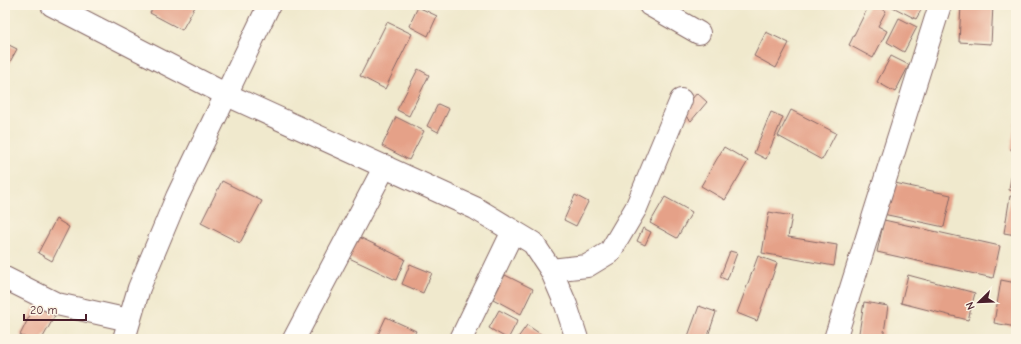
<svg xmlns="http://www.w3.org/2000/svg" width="1021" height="344" font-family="'Comic Neue',sans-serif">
	<rect width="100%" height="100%" fill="#fcf5e5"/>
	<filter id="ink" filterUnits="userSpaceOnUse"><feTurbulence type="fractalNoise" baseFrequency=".025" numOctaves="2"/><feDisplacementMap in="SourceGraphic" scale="8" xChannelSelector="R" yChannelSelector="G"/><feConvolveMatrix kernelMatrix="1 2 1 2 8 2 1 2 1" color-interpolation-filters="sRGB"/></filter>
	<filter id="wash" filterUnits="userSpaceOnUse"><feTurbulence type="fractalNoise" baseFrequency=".012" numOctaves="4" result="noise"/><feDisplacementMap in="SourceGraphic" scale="16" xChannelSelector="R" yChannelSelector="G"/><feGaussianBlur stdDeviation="0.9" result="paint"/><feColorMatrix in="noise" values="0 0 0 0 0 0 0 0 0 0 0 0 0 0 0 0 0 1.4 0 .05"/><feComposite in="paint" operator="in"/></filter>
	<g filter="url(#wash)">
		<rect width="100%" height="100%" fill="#f0e9cd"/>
		<g id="blocks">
			<!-- building -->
			<g fill="#e5a188">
				<path d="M155,5H196L182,30L150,13Z"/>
				<path d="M869,5H875L886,11L878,26L887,31L873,58L849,45Z"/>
				<path d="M889,5H924L916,19Z"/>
				<path d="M961,5H993L991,44L959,42Z"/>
				<path d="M418,7L437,16L428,36L409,26Z"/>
				<path d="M899,18L917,27L904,52L887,42Z"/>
				<path d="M387,22L412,34L385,89L360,76Z"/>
				<path d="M766,32L789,43L776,68L754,56Z"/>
				<path d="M5,43L17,49L5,71Z"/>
				<path d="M891,56L909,65L895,92L877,82Z"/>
				<path d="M418,69L429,75L409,116L397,110Z"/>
				<path d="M697,93L707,102L691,121L681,112Z"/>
				<path d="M438,104L449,109L438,132L427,126Z"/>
				<path d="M791,110L836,133L822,160L778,136Z"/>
				<path d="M771,112L783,117L766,159L754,153Z"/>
				<path d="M396,117L424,131L409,160L382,146Z"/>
				<path d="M1015,123H1016V151L1011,150Z"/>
				<path d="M724,147L748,161L725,200L701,186Z"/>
				<path d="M1015,154H1016V191L1009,190Z"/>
				<path d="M222,181L262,201L240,243L201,223Z"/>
				<path d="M890,182L951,195L944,227L883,214Z"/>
				<path d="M575,195L588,202L576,226L564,220Z"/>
				<path d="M1010,196L1016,197V235L1004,233Z"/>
				<path d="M665,197L692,212L677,238L650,223Z"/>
				<path d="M769,212L792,216L788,237L837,245L834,266L762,253Z"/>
				<path d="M56,219L69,227L52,261L38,253Z"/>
				<path d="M884,220L1000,246L993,278L877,252Z"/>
				<path d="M643,228L651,232L645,245L637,241Z"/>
				<path d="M357,236L405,259L396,280L347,257Z"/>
				<path d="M730,251L737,253L727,280L720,277Z"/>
				<path d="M758,256L777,263L757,321L737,313Z"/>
				<path d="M410,264L432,273L423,293L402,284Z"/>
				<path d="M505,275L533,289L521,314L493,299Z"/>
				<path d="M908,275L975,293L968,320L901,303Z"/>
				<path d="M1001,280L1016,283V327L994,323Z"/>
				<path d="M38,299L58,310L42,339H28L20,335Z"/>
				<path d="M864,302L888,306L883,339H858Z"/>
				<path d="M699,306L716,312L707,339H687Z"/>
				<path d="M499,310L518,320L508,339L489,328Z"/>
				<path d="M386,317L416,331L412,339H376Z"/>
				<path d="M527,325L548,339H517Z"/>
			</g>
		</g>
	</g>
	<g filter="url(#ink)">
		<use href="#blocks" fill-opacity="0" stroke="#846664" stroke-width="1"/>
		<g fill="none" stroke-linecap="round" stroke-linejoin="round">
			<defs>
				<g id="street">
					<path d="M52,5L225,94L475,208L533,243L551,270L566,305L577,339"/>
					<path d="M650,5L699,33"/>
					<path d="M551,270L587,266L610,252L636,208L681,100"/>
					<path d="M5,278L57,304L129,320"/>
					<path d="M124,339L139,288L177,197L269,5"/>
					<path d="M294,339L385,166"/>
					<path d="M461,339L513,231"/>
					<path d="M835,339L940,5"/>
				</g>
			</defs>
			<!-- street casing -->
			<use href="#street" stroke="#846664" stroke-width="24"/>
			<!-- street -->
			<use href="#street" stroke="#fff" stroke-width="22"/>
		</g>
	</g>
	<!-- margin -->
	<rect width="1021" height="344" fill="none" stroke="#fcf5e5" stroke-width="20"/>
	<!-- north arrow -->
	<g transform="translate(979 302) rotate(247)" stroke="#fcf5e5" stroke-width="3" paint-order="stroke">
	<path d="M0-3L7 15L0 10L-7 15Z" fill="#4a1f2b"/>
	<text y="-6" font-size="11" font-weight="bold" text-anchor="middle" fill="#4a1f2b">N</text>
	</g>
	<!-- scale -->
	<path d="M24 314v6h62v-6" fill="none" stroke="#4a1f2b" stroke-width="2"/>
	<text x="30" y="314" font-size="12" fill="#4a1f2b" stroke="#fcf5e5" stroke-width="3" paint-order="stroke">20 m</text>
</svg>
